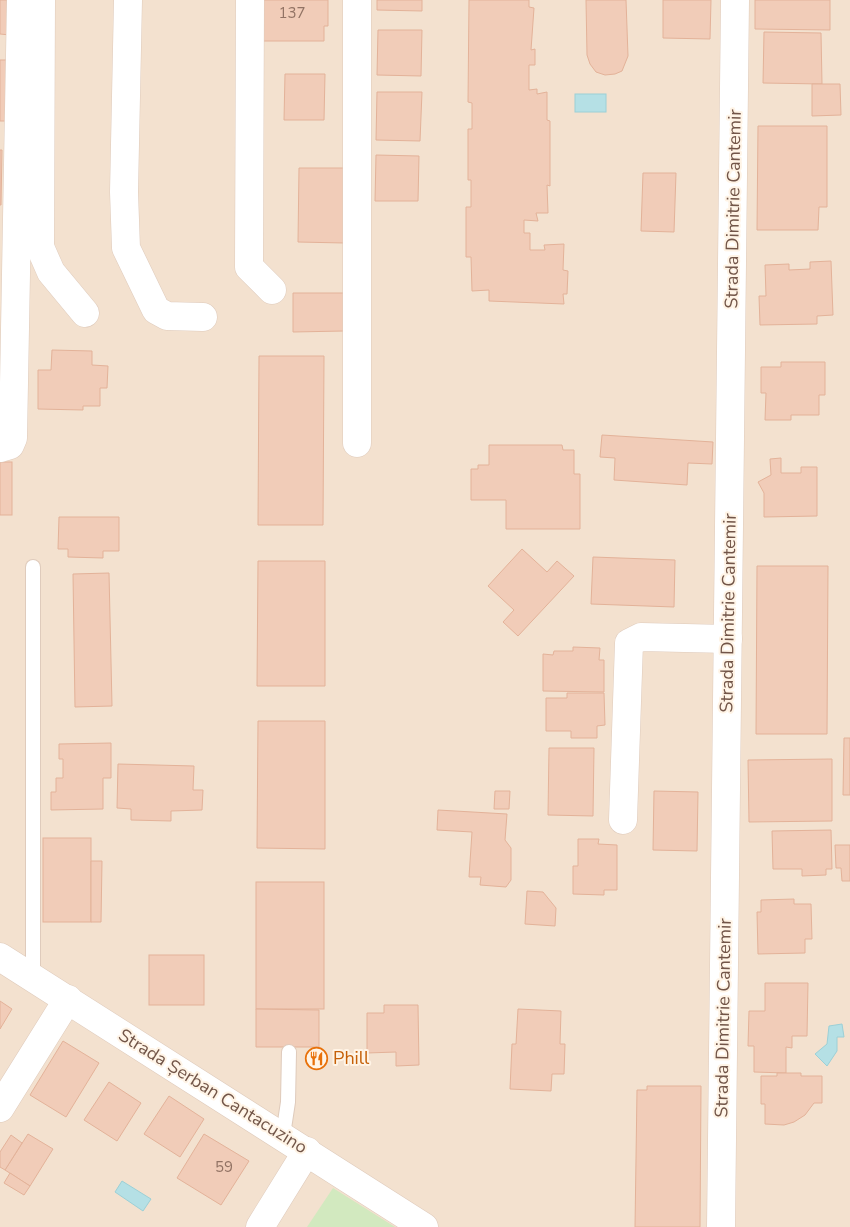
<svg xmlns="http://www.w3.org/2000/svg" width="850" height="1227" font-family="'Nunito Sans',sans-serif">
	<rect width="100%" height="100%" fill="#fcf0e0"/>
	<!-- residential -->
	<rect fill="#f3e1cf" x="0" y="0" width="850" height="1227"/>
	<!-- green -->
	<path fill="#d2e9bf" d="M333,1188L395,1227H307Z"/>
	<!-- water -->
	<g fill="#b5e0e5" stroke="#9cd0d6">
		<rect x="575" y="94" width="31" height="18"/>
		<path d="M842,1024L844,1037H837V1051L827,1066L815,1054L827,1044L829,1026Z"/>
		<path d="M122,1181L151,1199L143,1211L115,1192Z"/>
	</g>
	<!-- building -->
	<g fill="#f1ccb8" stroke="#e3b299">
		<path d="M0,0H10V35L0,34Z"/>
		<path d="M257,0H328V26H324V41H256Z"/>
		<path d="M377,0H422V11L377,10Z"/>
		<path d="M469,0H529V7L534,8L531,50L535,49V65H529V90L537,89V94L547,92V120L550,121V186L547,185L548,213H536L538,221L524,220V233H530V250H545L544,245L564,244L563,270L568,271L567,294H563L564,304L489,301V290L472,291L471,257H466V207H471V180H468V129H472V103L468,102Z"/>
		<path d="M586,0H626L628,56L622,71L615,74L605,75L596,72L590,64L587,55Z"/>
		<path d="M663,0H711L710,39L663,38Z"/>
		<path d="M755,0H830V30L755,29Z"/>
		<path d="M378,30H422L421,76L377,75Z"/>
		<path d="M764,32L821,33L822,84L763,83Z"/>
		<rect x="0" y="60" width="10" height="61"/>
		<path d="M285,74H325L324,120H284Z"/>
		<path d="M812,84H840L841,115L812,116Z"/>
		<path d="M377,92H422L420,141L376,140Z"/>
		<path d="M758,126H827V207H819L818,230H757Z"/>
		<path d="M0,150H2L1,205H0Z"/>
		<path d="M376,155L419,156L418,201H375Z"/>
		<path d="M299,168H345L344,243L298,242Z"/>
		<path d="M643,173H676L674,232L641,231Z"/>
		<path d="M831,261L833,315L817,316V324L760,325L759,296H766L765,265L789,264V270L810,269V262Z"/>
		<path d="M293,293H344V331L293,332Z"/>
		<path d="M52,350L92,351V365L108,366L107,388H100V406H83V410L38,409V370H51Z"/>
		<path d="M259,356H324L323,525H258Z"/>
		<path d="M781,362H825V395H819V415H791V420H765L766,393H761V367H781Z"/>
		<path d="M602,435L713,442L712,464L688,463L687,485L614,480L615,458L600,457Z"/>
		<path d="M489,445H562L563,450H574V474H580V529H506V500H471V469H478V465H489Z"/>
		<path d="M781,458V473H801V467H817V516L764,517V493L758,482L771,475L770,459Z"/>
		<rect x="0" y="462" width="12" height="53"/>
		<path d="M59,517H119V551H103V558L68,557V549H58Z"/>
		<path d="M522,549L547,572L557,561L574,576L518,636L503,622L514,610L488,586Z"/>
		<path d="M593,557L675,560L674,607L591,604Z"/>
		<path d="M258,561H325V686H257Z"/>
		<path d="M757,566H828L827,734H756Z"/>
		<path d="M109,573L112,706L75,707L73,574Z"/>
		<path d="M573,647L600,648L599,660H604V692L543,691V654L553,655L554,651H573Z"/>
		<path d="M567,693H604L605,725L597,726V738H571V731H546V698H567Z"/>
		<path d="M258,721H325V849L257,848Z"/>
		<path d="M844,738H850V795H843Z"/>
		<path d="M111,743V778H103V809L51,810V792H56V778H63V759H59V744Z"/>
		<path d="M549,748H594L593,816L548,815Z"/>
		<path d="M832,759V821L749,822L748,760Z"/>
		<path d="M118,764L194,766L193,790H203L202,810L171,811V821L131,820V809L117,808Z"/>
		<path d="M495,791H510L509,809H494Z"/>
		<path d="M654,791L698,792L697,851L653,850Z"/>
		<path d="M438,810L507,814L505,840L511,848V880L506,887L480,885L481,877H469L472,832L437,830Z"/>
		<path d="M831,830L832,869H826V875L802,876V869H773L772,831Z"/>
		<rect x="43" y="838" width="48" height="84"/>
		<path d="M578,839H599L598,844L617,845V890H604V895L573,894V866H578Z"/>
		<path d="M835,845H850V881H842L841,868H836Z"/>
		<path d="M91,861H102L101,922H91Z"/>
		<rect x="256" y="882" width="68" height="127"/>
		<path d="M527,891L543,892L556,908L555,926L525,924Z"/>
		<path d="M794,899V904H811L812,939H805V953L758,954L757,912H761V900Z"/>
		<rect x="149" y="955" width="55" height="50"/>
		<path d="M765,983H808L807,1036H792V1048L786,1047V1073L754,1072V1046H748L749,1011H765Z"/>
		<path d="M0,1001L12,1009L0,1029Z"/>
		<path d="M384,1005H418L419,1065L396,1066V1052L367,1053V1013H384Z"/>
		<path d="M256,1009L319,1010V1047H256Z"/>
		<path d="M518,1009L561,1011L560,1044H565L564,1074H552L551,1091L510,1089L512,1044H516Z"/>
		<path d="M63,1041L99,1063L66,1117L30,1095Z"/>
		<path d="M777,1073H801V1076H822V1103H814L805,1115L794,1122L784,1125L765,1124V1104H761V1076H777Z"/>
		<path d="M109,1082L141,1103L117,1141L84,1120Z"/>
		<path d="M647,1086H701L700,1227H635L637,1090H647Z"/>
		<path d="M169,1096L204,1119L180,1157L144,1134Z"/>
		<path d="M28,1134L53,1149L30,1186L5,1170Z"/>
		<path d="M204,1134L249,1161L221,1205L177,1178Z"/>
		<path d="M11,1135L22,1143L5,1170L0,1167V1152Z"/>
		<path d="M10,1173L30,1186L24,1195L4,1183Z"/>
	</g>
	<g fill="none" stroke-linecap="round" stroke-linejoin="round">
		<defs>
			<g id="lane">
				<path d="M33,567V977"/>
				<path d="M283,1135L288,1102L289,1052"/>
			</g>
			<g id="street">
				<path d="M41,0L40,247L51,272L85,313"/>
				<path d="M128,0L124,192L126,248L156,310L167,316L203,317"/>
				<path d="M250,0L249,267L272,290"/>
				<path d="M357,443V0"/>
				<path d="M0,448L10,445L13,438L21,0"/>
				<path d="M623,820L629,643L641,637L728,639"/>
				<path d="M0,957L424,1227"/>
				<path d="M0,1108L68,999"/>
				<path d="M260,1227L307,1151"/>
				<path d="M721,1227L735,0"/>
			</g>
		</defs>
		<!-- lane casing -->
		<use href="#lane" stroke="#dfcbbc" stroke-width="16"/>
		<!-- street casing -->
		<use href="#street" stroke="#dfcbbc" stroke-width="29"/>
		<!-- lane -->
		<use href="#lane" stroke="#fff" stroke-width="14"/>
		<!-- street -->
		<use href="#street" stroke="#fff" stroke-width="28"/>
	</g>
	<!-- icons -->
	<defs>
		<symbol id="restaurant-ring" viewBox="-11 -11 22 22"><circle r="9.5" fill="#fff4e6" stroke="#e8710a" stroke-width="1.5"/><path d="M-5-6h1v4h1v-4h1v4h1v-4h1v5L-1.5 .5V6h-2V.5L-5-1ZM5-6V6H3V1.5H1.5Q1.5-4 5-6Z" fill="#e8710a"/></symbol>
	</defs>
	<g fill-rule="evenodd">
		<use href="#restaurant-ring" x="304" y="1046" width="25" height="25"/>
	</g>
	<g text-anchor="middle" stroke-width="4" stroke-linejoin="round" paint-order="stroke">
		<!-- number labels -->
		<g font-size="15" fill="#927364">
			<text x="292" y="18">137</text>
			<text x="224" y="1172">59</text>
		</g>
		<!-- street labels -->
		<g font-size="18" fill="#725548" stroke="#fff4e6">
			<text transform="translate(733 209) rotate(-89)" y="6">Strada Dimitrie Cantemir</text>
			<text transform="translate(728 613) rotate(-89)" y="6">Strada Dimitrie Cantemir</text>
			<text transform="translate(723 1018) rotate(-89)" y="6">Strada Dimitrie Cantemir</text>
			<text transform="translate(213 1091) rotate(32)" y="6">Strada Șerban Cantacuzino</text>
		</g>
		<!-- food labels -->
		<g font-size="18" fill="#c56008" stroke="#fff4e6" text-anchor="start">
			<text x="333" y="1064">Phill</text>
		</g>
	</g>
</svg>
